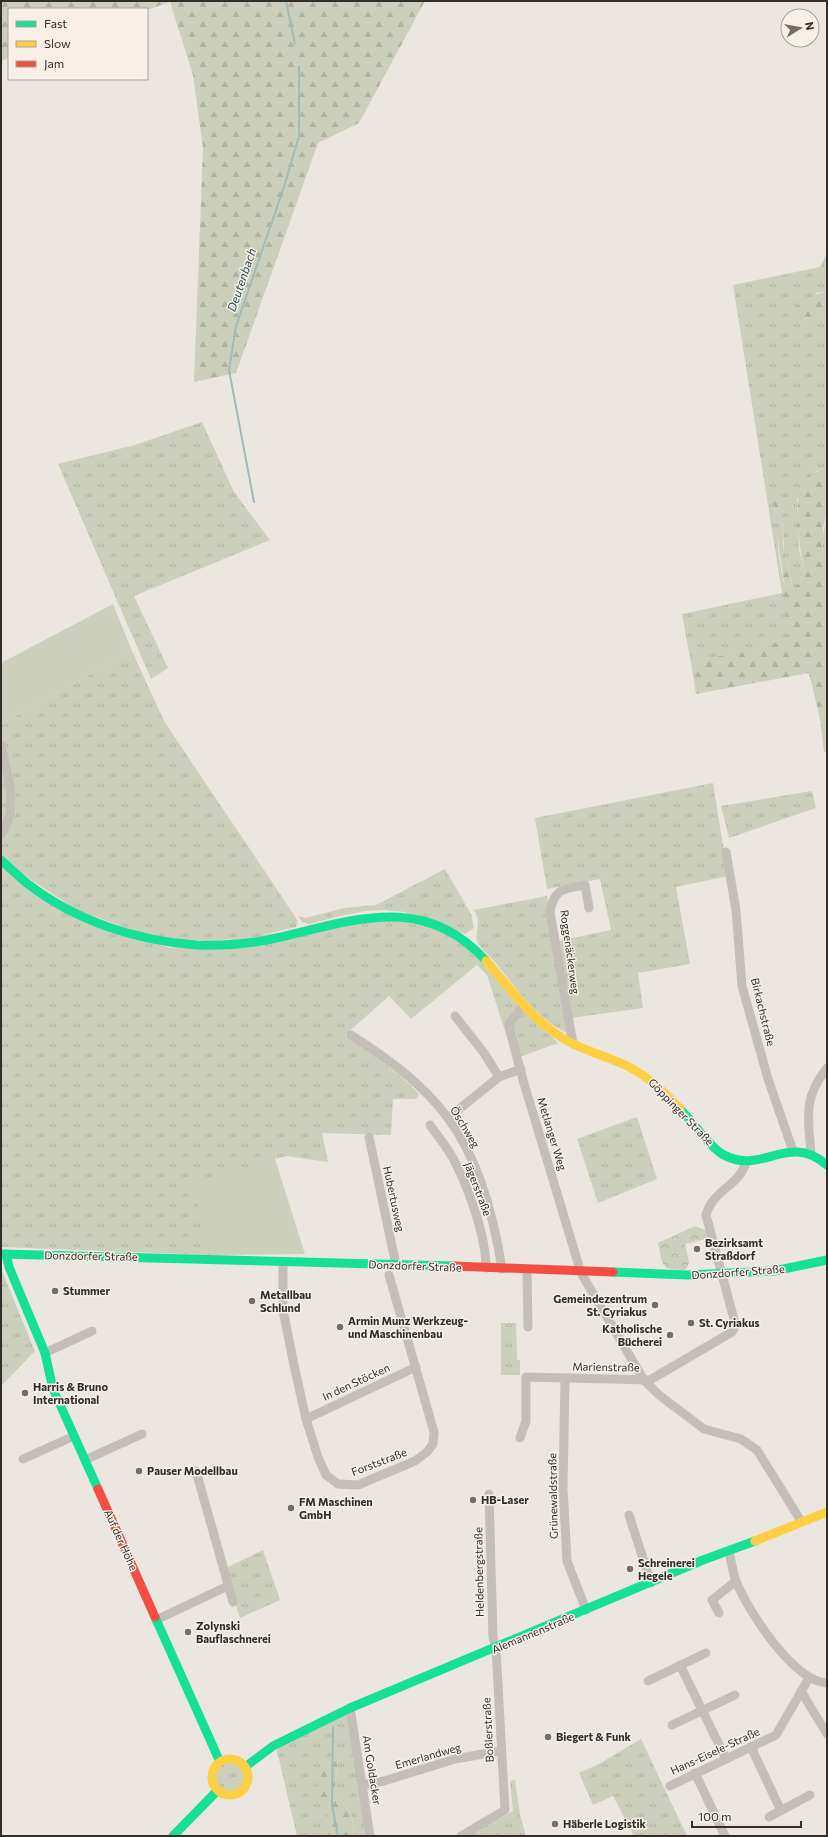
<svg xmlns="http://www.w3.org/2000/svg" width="828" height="1837" font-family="Commissioner,sans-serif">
	<defs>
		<pattern id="grass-tufts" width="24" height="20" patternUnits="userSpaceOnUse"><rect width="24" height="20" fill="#cccfbc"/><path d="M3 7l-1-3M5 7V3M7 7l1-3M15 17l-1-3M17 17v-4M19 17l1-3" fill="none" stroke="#b0b2a2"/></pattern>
		<pattern id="forest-firs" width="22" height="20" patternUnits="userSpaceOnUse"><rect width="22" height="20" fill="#cccfbc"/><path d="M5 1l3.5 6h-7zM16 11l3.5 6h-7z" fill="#b0b2a2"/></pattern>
		<pattern id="park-crowns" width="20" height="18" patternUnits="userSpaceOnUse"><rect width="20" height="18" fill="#cccfbc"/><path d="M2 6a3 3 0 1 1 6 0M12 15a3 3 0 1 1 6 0" fill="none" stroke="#b0b2a2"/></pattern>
	</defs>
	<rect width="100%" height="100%" fill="#ebe6e0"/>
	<!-- grass -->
	<g fill="url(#grass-tufts)" fill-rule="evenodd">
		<path d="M827,253V291L816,293L798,323L818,312H823L827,317V467L816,471L797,499L799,550L805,573L800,583L791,587L783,594L791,633C763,656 724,651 691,663L682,614L782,593L733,285L820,267ZM779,503L778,511L782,522L784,544V553L792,582L789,586H785C779,567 778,546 777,526C777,520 774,514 774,507Z"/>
		<path d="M202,422L234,492L270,540L134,596L168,668L151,679L58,464L135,445Z"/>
		<path d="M827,514V558L822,549C824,537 824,526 827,514Z"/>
		<path d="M132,651L164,721L298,921L296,927L254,937L211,941L167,938L138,932L77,910L21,873L1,854V724Z"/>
		<path d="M713,783L728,876L676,887L690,964L638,973L643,1008L571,1018L558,941L611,930L600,879L547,889L535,818Z"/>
		<path d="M812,791L816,808L729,838L721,806Z"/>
		<path d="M1,865L43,898L170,948L383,918L436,928L464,945L558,1043L514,1059L487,975L477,965L411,1019L389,996L345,1035C371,1053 397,1071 419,1094L416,1099H393L391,1135L322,1133L328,1162L287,1156L275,1159L210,1255L1,1247Z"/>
		<path d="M445,869L471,914L474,928L465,934L405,912L384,910L365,911L340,916L309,924L302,922L298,916L306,918L344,908L376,905Z"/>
		<path d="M547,896L569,1027V1034C538,1020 519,992 498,966C493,958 484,953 479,945C472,934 483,924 474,910Z"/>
		<path d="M637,1117L657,1179L598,1203L577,1139Z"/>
		<path d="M1,1269L35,1351L1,1386Z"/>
		<path d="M501,1323H516L517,1360H520V1375H501Z"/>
		<path d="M263,1550L280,1600L240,1618L224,1569Z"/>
		<path d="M348,1713L367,1836H354L352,1816L334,1791L339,1756L322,1768L333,1836H297L277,1751L279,1745Z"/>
		<path d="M641,1739L687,1836H634L613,1796L593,1805L579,1773L599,1764Z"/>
		<circle cx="230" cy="1777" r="15"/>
		<path d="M515,1780L520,1815L526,1836H467L513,1811L510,1781Z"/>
	</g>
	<!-- forest -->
	<g fill="url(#forest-firs)">
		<path d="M1,1H425L359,123L318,143L236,373L194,382L203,148L193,75L170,2L147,10L9,9V58L1,61Z"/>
		<path d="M827,291V317L823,312H818L813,320L808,317L798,323L793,313L803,299Z"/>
		<path d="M827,466V514L823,527L824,536L822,549L827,558V751L824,752L820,719L809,673L696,694L691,663C724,651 763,656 790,633L782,593L791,587L800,583L805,573C798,543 795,512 800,481Z"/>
		<path d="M774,494L777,495L779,503L778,511L782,522L784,553L792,583L789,586H785C779,556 777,527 773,497Z"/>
		<path d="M339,1755L334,1791L352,1816L354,1836H333L332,1828L318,1793L322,1768Z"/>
	</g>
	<!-- park -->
	<path fill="url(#park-crowns)" d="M695,1226L709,1232L710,1238L685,1244L689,1263L685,1270C660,1270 663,1266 658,1243Z"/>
	<!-- garden -->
	<g fill="#cccfbc">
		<path d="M113,604L132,651L1,724V663Z"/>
		<path d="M275,1159L305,1254L210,1255L193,1184Z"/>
	</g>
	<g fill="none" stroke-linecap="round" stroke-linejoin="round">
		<!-- stream -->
		<g stroke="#9fbbba" stroke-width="2">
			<path d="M286,1L295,44"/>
			<path d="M254,502L229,370L236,326L284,187L299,136V67"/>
			<path d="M333,1727L332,1805L338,1836"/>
		</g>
		<!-- street -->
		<g stroke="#c4beb9" stroke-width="9">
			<path d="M1,745C7,773 20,809 1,834"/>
			<path d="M726,852L736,910L742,986L768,1079L793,1151"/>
			<path d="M523,1006L511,1021L509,1025L511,1035L523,1080L581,1273L644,1380L659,1395L704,1429L741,1439L757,1450L801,1521"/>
			<path d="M455,1016L484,1053L499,1077"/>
			<path d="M351,1035C387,1058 422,1083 448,1118C479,1160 494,1217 502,1269"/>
			<path d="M573,1044L550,912C554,888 564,889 585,885L589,908"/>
			<path d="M448,1118L499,1077L521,1069"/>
			<path d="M430,1125C438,1136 446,1146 453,1158C468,1187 486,1235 486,1268"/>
			<path d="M369,1137L396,1265"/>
			<path d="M811,1154C808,1117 803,1098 827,1068"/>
			<path d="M283,1262V1310L294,1365L306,1419L318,1457L326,1475L338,1484L358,1485L415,1461L427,1452L433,1444L434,1432L389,1275"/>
			<path d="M527,1270L528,1327"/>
			<path d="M45,1353L92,1331"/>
			<path d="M565,1378L563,1488L567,1561L586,1610"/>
			<path d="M306,1419L416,1367"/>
			<path d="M520,1438L526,1421V1377L650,1380L732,1332L735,1327V1323L706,1215C713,1189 739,1187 746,1162"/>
			<path d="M23,1459L74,1436"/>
			<path d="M85,1460L142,1434"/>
			<path d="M196,1471L233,1602"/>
			<path d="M629,1515L651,1583"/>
			<path d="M729,1551C731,1561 733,1572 736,1581C748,1611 793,1681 827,1683"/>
			<path d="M719,1613L712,1600L736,1581"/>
			<path d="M156,1620L228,1586"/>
			<path d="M680,1665L726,1759"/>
			<path d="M648,1681L706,1653"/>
			<path d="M801,1691L827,1734"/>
			<path d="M350,1708L370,1836"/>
			<path d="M672,1725L735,1695"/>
			<path d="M751,1747L781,1811"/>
			<path d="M695,1773L725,1836"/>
			<path d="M363,1785L384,1781L455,1759L500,1751"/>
			<path d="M670,1786L776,1735L809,1678"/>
			<path d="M769,1817L810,1795"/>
			<path d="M461,1836L505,1810L496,1649L493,1637L489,1494"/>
		</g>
		<!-- fast -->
		<g stroke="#16e098" stroke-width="9">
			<path d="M1,860C10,868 19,877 28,884C76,921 137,941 197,945C221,946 248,944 272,939C350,922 423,890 486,961"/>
			<path d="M680,1109C691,1120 710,1147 722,1154C762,1177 787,1131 827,1165"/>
			<path d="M1,1254L453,1266"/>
			<path d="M6,1254L9,1267L45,1353L53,1389L98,1489"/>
			<path d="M613,1272L687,1275L774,1271L827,1260"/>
			<path d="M155,1617L220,1762"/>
			<path d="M245,1767L273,1746L350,1708L703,1560L755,1541"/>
			<path d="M173,1836L217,1791"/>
		</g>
		<!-- slow -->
		<g stroke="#ffcf43" stroke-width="9">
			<path d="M486,961C511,989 531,1019 564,1039C582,1050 603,1055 623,1064C645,1074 664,1091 680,1109"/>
			<path d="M755,1541L827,1512"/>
			<circle cx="230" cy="1777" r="18"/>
		</g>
		<!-- jam -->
		<g stroke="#f24e42" stroke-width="9">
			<path d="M453,1266L613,1272"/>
			<path d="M98,1489L155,1617"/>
		</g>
	</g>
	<!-- markers -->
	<g fill="#746d68" stroke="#f8f0e8" stroke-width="1.5">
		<circle cx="697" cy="1249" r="4"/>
		<circle cx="55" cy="1291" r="4"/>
		<circle cx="252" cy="1301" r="4"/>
		<circle cx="655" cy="1305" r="4"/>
		<circle cx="691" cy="1323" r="4"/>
		<circle cx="340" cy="1327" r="4"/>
		<circle cx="670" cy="1335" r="4"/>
		<circle cx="25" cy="1393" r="4"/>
		<circle cx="139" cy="1471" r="4"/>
		<circle cx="473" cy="1500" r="4"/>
		<circle cx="291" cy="1508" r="4"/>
		<circle cx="630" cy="1569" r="4"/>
		<circle cx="188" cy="1632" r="4"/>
		<circle cx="548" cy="1737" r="4"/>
		<circle cx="555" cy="1824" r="4"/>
	</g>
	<g text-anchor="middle" stroke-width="3" stroke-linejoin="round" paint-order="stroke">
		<!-- street labels -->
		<g font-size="11" fill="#342c28" stroke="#f8f0e8">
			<text transform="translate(570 952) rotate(82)" y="4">Roggenäckerweg</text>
			<text transform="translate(763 1012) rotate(76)" y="4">Birkachstraße</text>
			<text transform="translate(681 1112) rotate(46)" y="4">Göppinger Straße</text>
			<text transform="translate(465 1127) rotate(59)" y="4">Öschweg</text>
			<text transform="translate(552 1134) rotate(73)" y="4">Metlanger Weg</text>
			<text transform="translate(478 1189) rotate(69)" y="4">Jägerstraße</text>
			<text transform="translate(394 1199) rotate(78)" y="4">Hubertusweg</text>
			<text transform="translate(91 1256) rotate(1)" y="4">Donzdorfer Straße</text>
			<text transform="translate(415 1266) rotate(2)" y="4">Donzdorfer Straße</text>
			<text transform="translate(738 1272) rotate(-4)" y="4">Donzdorfer Straße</text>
			<text transform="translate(606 1367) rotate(1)" y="4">Marienstraße</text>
			<text transform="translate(356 1382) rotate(-25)" y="4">In den Stöcken</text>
			<text transform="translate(379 1462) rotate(-21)" y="4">Forststraße</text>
			<text transform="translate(553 1496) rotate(-91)" y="4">Grünewaldstraße</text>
			<text transform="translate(121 1540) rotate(66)" y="4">Auf der Höhe</text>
			<text transform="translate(479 1572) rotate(-91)" y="4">Heldenbergstraße</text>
			<text transform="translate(533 1633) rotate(-23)" y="4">Alemannenstraße</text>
			<text transform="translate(488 1730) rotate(-93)" y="4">Boßlerstraße</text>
			<text transform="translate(715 1751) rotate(-25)" y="4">Hans-Eisele-Straße</text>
			<text transform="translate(428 1756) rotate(-16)" y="4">Emerlandweg</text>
			<text transform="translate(372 1770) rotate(81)" y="4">Am Goldacker</text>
		</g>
		<!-- poi labels -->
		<g font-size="11" font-weight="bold" fill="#342c28" stroke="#f8f0e8" text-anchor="start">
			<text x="705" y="1247">Bezirksamt<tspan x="705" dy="13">Straßdorf</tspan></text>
			<text x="63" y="1295">Stummer</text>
			<text x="260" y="1299">Metallbau<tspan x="260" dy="13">Schlund</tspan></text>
			<text x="647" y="1303" text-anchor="end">Gemeindezentrum<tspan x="647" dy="13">St. Cyriakus</tspan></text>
			<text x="348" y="1325">Armin Munz Werkzeug-<tspan x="348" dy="13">und Maschinenbau</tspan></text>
			<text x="699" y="1327">St. Cyriakus</text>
			<text x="662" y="1333" text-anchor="end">Katholische<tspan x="662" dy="13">Bücherei</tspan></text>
			<text x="33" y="1391">Harris &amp; Bruno<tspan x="33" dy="13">International</tspan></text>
			<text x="147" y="1475">Pauser Modellbau</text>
			<text x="481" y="1504">HB-Laser</text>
			<text x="299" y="1506">FM Maschinen<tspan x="299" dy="13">GmbH</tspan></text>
			<text x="638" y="1567">Schreinerei<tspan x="638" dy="13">Hegele</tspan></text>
			<text x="196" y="1630">Zolynski<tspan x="196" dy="13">Bauflaschnerei</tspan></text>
			<text x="556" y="1741">Biegert &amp; Funk</text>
			<text x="563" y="1828">Häberle Logistik</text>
		</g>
		<!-- water labels -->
		<g font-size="12" font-style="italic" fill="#225052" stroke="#f8f0e8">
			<text transform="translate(242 280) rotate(-71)" y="4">Deutenbach</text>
		</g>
	</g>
	<!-- border -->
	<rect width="828" height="1837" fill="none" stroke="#342c28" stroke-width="4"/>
	<!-- legend -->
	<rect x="8" y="8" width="140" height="72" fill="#f8f0e8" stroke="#aaa29b"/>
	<rect x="16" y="21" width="20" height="6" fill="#16e098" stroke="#aaa29b"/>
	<text x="44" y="28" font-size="12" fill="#342c28">Fast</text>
	<rect x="16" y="41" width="20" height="6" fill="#ffcf43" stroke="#aaa29b"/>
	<text x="44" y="48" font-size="12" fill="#342c28">Slow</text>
	<rect x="16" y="61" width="20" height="6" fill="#f24e42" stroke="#aaa29b"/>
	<text x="44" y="68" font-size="12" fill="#342c28">Jam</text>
	<!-- north arrow -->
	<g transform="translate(800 28) rotate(79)"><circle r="19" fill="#f8f0e8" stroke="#aaa29b"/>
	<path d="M0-3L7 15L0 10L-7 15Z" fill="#746d68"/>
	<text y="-6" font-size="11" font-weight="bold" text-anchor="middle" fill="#342c28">N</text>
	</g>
	<!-- scale -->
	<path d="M692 1821v6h109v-6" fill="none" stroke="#342c28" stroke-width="2"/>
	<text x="698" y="1821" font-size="12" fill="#342c28" stroke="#f8f0e8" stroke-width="3" paint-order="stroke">100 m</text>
</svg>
